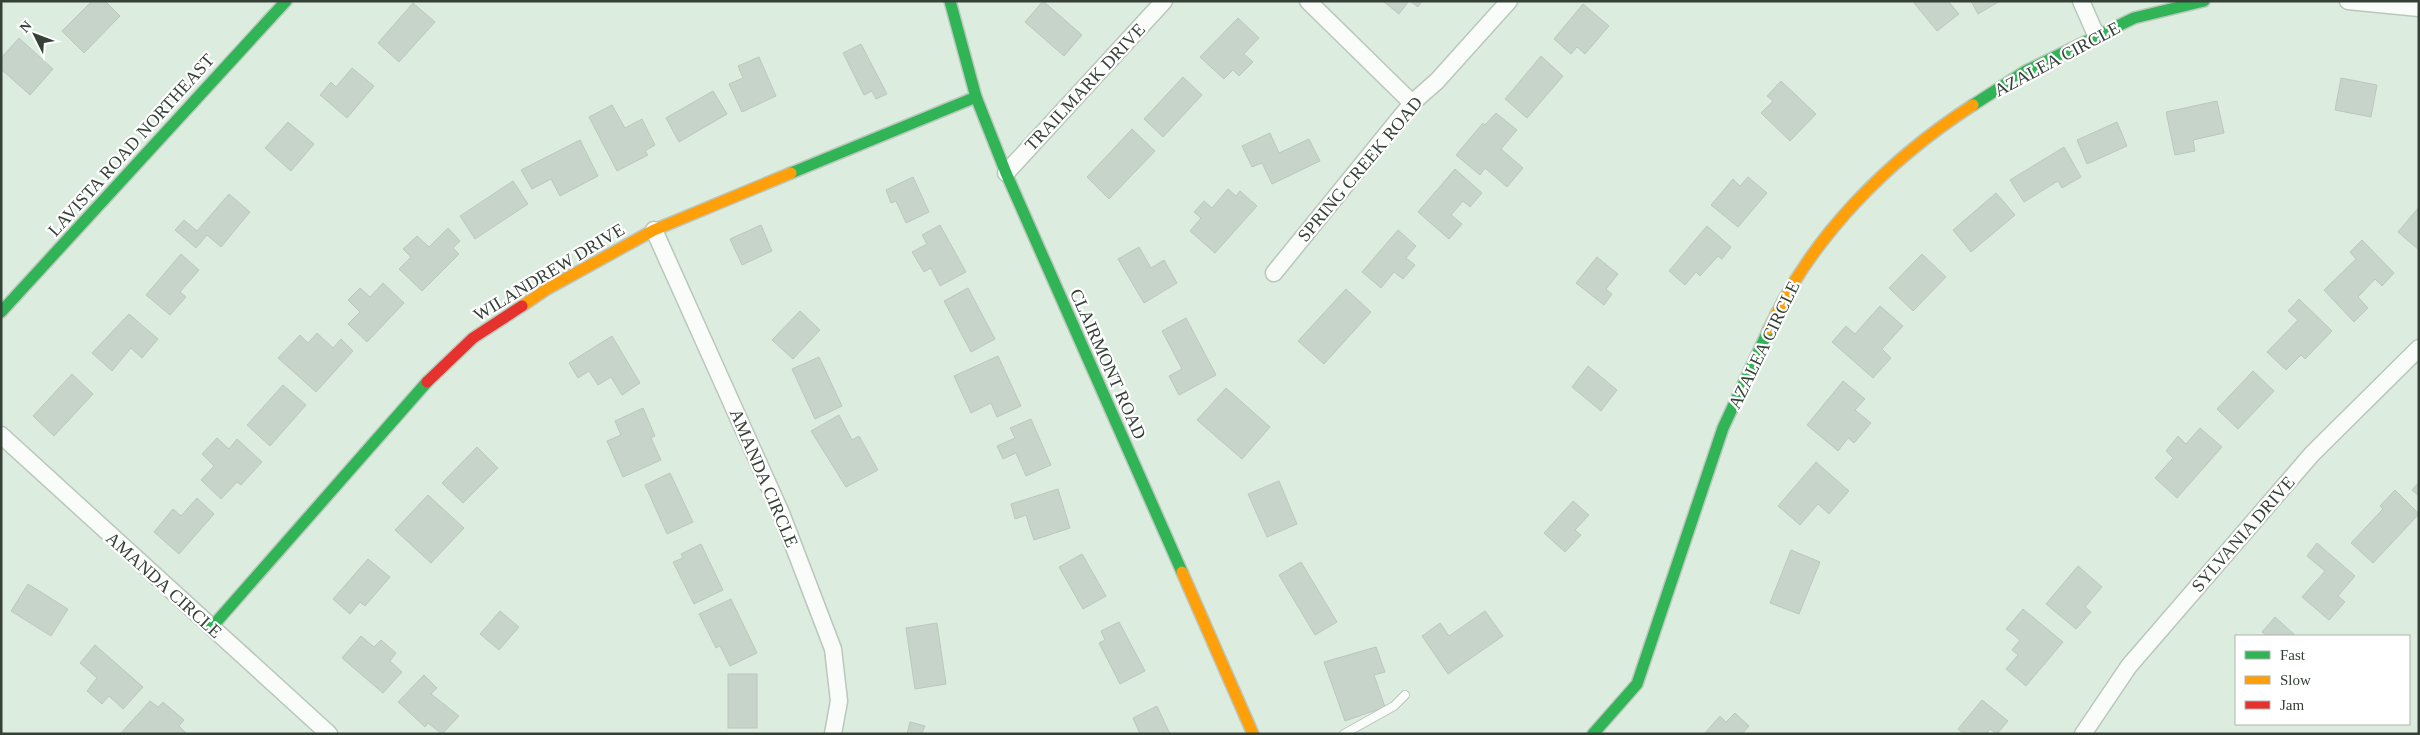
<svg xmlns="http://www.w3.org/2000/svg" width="2420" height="735" font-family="'Times New Roman',serif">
	<rect width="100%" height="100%" fill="#dcecdf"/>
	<!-- building -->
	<g fill="#c7d4c9" stroke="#bcc8be">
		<path d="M92,1H105L120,16L84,53L62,31Z"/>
		<path d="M1043,1L1082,35L1064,56L1025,22Z"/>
		<path d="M1383,1H1409L1399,14Z"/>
		<path d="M1410,1H1422L1418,7Z"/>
		<path d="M1916,1H1948L1959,14L1937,31L1914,3Z"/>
		<path d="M1971,1H2000L1978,14Z"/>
		<path d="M413,3L435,22L399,62L378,43Z"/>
		<path d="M1583,4L1609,26L1585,54L1577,47L1571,54L1554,39Z"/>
		<path d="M1238,18L1259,38L1244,54L1253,62L1239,76L1233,70L1224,79L1200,57Z"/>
		<path d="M19,38L53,69L30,95L1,69V58Z"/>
		<path d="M861,44L887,94L876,99L872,91L864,95L843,53Z"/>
		<path d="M1541,56L1563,76L1527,118L1505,99Z"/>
		<path d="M759,57L776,96L742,112L729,84L743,78L738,66Z"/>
		<path d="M352,68L374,86L347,118L320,95L331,82L336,87Z"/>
		<path d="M1183,77L1202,95L1163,137L1144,119Z"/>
		<path d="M2341,78L2377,85L2371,117L2335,110Z"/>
		<path d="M1781,81L1816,114L1790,141L1761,113L1773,101L1767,96Z"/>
		<path d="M713,91L727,114L679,142L666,118Z"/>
		<path d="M2217,101L2224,133L2193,140L2195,151L2175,155L2166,112Z"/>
		<path d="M612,105L625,128L642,119L655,145L645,151L648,155L617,171L589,117Z"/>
		<path d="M1496,113L1517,130L1501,149L1523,168L1507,187L1485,168L1480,175L1456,155L1483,123L1485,125Z"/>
		<path d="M288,122L314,144L291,171L265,148Z"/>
		<path d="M2117,122L2127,146L2087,164L2077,140Z"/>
		<path d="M1132,129L1155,151L1109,199L1087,177Z"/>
		<path d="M1270,133L1279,153L1309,139L1320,161L1272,184L1262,163L1252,167L1242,146Z"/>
		<path d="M580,140L598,176L560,196L551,179L532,189L521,170Z"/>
		<path d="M2064,147L2081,177L2062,188L2058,181L2024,202L2010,180Z"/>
		<path d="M1455,169L1482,193L1470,207L1463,201L1451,215L1462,224L1449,239L1418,212Z"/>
		<path d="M913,177L929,212L906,223L896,201L891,203L886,190Z"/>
		<path d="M1748,177L1767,193L1738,227L1711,205L1733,179L1740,186Z"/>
		<path d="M513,181L528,204L475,239L460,216Z"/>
		<path d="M1228,189L1236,196L1240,191L1257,206L1215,253L1190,231L1201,218L1194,212L1204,201L1212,208Z"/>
		<path d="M1996,193L2015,215L1971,252L1953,230Z"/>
		<path d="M229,194L250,212L221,247L207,235L196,248L175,230L184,220L197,231Z"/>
		<path d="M2419,207V250L2398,232Z"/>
		<path d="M761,225L772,251L742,265L730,239Z"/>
		<path d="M940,225L966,272L940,286L931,268L924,272L912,252L927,244L922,235Z"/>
		<path d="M1707,226L1731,247L1722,259L1718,256L1700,276L1696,272L1685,285L1669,271Z"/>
		<path d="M448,228L460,241L453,248L459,254L422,291L399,269L411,257L403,249L417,236L429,247Z"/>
		<path d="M1398,230L1416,246L1406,258L1415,265L1403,279L1394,272L1381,288L1362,272Z"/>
		<path d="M2362,240L2394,273L2382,286L2375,279L2358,297L2368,308L2354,322L2324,290L2356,259L2350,252Z"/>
		<path d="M1139,247L1151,268L1164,260L1177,283L1144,303L1118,259Z"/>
		<path d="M181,254L199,270L180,292L186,297L170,315L146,295Z"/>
		<path d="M1922,254L1946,277L1913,311L1889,288Z"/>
		<path d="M1597,257L1618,274L1606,289L1612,294L1604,305L1576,283Z"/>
		<path d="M383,283L404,303L367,342L348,324L360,312L348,300L360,288L370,297Z"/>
		<path d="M968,288L995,339L971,352L944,301Z"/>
		<path d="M1346,289L1371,312L1324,364L1298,341Z"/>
		<path d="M2299,299L2332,331L2305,359L2301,355L2286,370L2267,352L2298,320L2288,311Z"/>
		<path d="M1880,306L1903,326L1882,349L1891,358L1873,378L1832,342L1846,326L1855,334Z"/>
		<path d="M800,311L820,330L793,359L772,340Z"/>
		<path d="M129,314L158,339L142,358L131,348L112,371L92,353Z"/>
		<path d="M1186,318L1216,375L1179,395L1169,376L1182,369L1162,331Z"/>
		<path d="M317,333L333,348L341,339L353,351L316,392L278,358L300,335L308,343Z"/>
		<path d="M612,336L640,383L622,395L611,377L598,385L589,371L578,378L569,363Z"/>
		<path d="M998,356L1021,406L997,417L991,403L971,413L954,376Z"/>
		<path d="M819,357L842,406L815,419L792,369Z"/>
		<path d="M1588,366L1617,390L1601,411L1572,387Z"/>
		<path d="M2253,371L2274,391L2238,429L2217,409Z"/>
		<path d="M72,374L93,394L54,436L33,416Z"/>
		<path d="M1843,381L1865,399L1855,410L1871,423L1854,443L1848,438L1838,451L1807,425Z"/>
		<path d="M283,385L306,405L270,446L247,425Z"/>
		<path d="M1226,388L1270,427L1242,459L1197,420Z"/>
		<path d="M643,408L655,436L651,438L661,460L623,477L607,441L621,435L615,421Z"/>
		<path d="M839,415L852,440L859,436L878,470L846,487L811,431Z"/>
		<path d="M1031,419L1051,465L1026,476L1016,453L1003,459L997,446L1015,438L1010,428Z"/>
		<path d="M2200,428L2222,447L2177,498L2155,478L2173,458L2166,451L2178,436L2186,444Z"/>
		<path d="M217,438L229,449L237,439L262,462L241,485L237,482L221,499L201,480L214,466L202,454Z"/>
		<path d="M477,447L498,468L463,503L442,483Z"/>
		<path d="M1816,462L1849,491L1829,514L1818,504L1800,525L1778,506Z"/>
		<path d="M670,473L693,522L667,534L645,485Z"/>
		<path d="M1279,481L1297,524L1267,537L1248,494Z"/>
		<path d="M2419,482V496L2412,490Z"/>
		<path d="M1058,489L1070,528L1034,540L1026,515L1015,519L1011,504Z"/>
		<path d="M2395,490L2419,514L2373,563L2351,543L2383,509L2380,506Z"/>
		<path d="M428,495L464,528L431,563L395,530Z"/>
		<path d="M197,498L214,514L179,554L154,532L173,509L181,516Z"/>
		<path d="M1573,501L1589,515L1575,530L1581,535L1565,552L1544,533Z"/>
		<path d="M2317,543L2355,576L2338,596L2345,602L2329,620L2302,597L2325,571L2307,556Z"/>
		<path d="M701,544L723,590L694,604L673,562L683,558L681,554Z"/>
		<path d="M1791,550L1820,562L1799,614L1770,603Z"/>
		<path d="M1082,554L1106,596L1083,609L1059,567Z"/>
		<path d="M368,559L390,577L365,606L360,602L350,614L333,599Z"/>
		<path d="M1301,562L1337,622L1315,635L1279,575Z"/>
		<path d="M2078,566L2102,587L2085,607L2091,612L2076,629L2046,604Z"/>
		<path d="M28,584L68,609L51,636L11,611Z"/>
		<path d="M731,599L757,653L730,666L720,646L716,648L699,614Z"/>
		<path d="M2023,609L2063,642L2026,686L2006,669L2018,655L2012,650L2020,640L2006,629Z"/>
		<path d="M500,611L519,627L499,650L480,634Z"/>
		<path d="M1485,611L1503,636L1448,674L1422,636L1440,623L1449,636Z"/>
		<path d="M2275,617L2296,636H2267L2262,632Z"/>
		<path d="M1119,622L1145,671L1120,684L1099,643L1105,640L1101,631Z"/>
		<path d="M937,623L946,684L915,689L906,628Z"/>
		<path d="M361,636L374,647L381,640L396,653L390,661L402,672L383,693L342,658Z"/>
		<path d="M95,645L143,687L123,709L109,696L102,704L87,691L97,678L80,663Z"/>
		<path d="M1376,647L1385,672L1374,675L1385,707L1345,721L1324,662Z"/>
		<rect x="728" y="674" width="29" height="54"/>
		<path d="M424,675L437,688L431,694L459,716L442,734L428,723L425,727L398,702Z"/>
		<path d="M1982,700L2008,721L1997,734L1990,729L1986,734H1964L1958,729Z"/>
		<path d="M150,701L158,707L163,702L184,720L179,726L187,734H120Z"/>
		<path d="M1157,706L1170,734H1140L1133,718Z"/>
		<path d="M1735,713L1749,726L1742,734H1704L1720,716L1726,722Z"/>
		<path d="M910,722L925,726L922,733L925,734H907Z"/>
	</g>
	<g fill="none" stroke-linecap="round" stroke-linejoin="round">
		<defs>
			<path id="lane" d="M1344,734L1394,706L1405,695"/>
			<g id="street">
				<path d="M1308,1L1412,103"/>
				<path d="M2081,1L2096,35"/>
				<path d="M2348,1L2419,8"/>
				<path d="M1006,173L1164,1"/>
				<path d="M654,230L781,513L833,649L839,701L833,734"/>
				<path d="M1274,273L1412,103L1437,81L1509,1"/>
				<path d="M1,435L329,734"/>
				<path d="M2083,734L2129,666L2312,454L2419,348"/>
			</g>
			<g id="fast">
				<path d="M950,1L976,97L1006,173L1182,572"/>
				<path d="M1973,105L2026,71L2134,18L2204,1"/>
				<path d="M791,173L976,97"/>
				<path d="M1,312L286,1"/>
				<path d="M211,628L427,382"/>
				<path d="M1593,734L1637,684L1723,428L1769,329"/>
			</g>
			<g id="slow">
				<path d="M522,306L547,289L654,230L791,173"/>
				<path d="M1769,329C1811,237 1888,160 1973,105"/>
				<path d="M1182,572L1253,734"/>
			</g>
			<path id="jam" d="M427,382L473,338L522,306"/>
		</defs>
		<!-- lane casing -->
		<use href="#lane" stroke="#bac7bc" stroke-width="10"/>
		<!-- street casing -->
		<use href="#street" stroke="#bac7bc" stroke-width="19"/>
		<!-- fast casing -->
		<use href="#fast" stroke="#bac7bc" stroke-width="14"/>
		<!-- slow casing -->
		<use href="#slow" stroke="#bac7bc" stroke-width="14"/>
		<!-- jam casing -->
		<use href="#jam" stroke="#bac7bc" stroke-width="14"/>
		<!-- lane -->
		<use href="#lane" stroke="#fafcfa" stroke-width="8"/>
		<!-- street -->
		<use href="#street" stroke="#fafcfa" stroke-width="16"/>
		<!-- fast -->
		<use href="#fast" stroke="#30b455" stroke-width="11"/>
		<!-- slow -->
		<use href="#slow" stroke="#ff9f0a" stroke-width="11"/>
		<!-- jam -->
		<use href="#jam" stroke="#e5322d" stroke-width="11"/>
	</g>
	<g text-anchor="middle" stroke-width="4.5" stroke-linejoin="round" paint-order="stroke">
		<!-- street labels -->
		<g font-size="18" fill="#354037" stroke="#fff">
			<text transform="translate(2057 59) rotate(-28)" y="6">AZALEA CIRCLE</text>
			<text transform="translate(1085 87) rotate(-47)" y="6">TRAILMARK DRIVE</text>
			<text transform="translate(131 145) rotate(-48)" y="6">LAVISTA ROAD NORTHEAST</text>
			<text transform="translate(1360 169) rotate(-50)" y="6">SPRING CREEK ROAD</text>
			<text transform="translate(549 272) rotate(-31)" y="6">WILANDREW DRIVE</text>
			<text transform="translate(1764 345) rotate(-64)" y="6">AZALEA CIRCLE</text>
			<text transform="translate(1108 364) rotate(66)" y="6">CLAIRMONT ROAD</text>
			<text transform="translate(764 478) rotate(67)" y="6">AMANDA CIRCLE</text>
			<text transform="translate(2243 534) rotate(-49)" y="6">SYLVANIA DRIVE</text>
			<text transform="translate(164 585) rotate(42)" y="6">AMANDA CIRCLE</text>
		</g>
	</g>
	<!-- border -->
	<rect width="2420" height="735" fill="none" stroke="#354037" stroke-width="5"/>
	<!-- legend -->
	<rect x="2235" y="635" width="175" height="90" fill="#ffffff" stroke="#aeb3af"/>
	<rect x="2245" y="651" width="25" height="8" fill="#30b455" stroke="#aeb3af"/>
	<text x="2280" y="660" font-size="15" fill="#354037">Fast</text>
	<rect x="2245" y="676" width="25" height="8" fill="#ff9f0a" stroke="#aeb3af"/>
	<text x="2280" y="685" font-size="15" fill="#354037">Slow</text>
	<rect x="2245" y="701" width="25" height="8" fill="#e5322d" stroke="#aeb3af"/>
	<text x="2280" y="710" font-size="15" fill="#354037">Jam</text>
	<!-- north arrow -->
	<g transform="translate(35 35) rotate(312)" stroke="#ffffff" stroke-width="4" paint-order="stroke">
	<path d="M0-4L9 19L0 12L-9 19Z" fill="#354037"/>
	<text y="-8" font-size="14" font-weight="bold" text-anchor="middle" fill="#354037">N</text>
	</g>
</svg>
